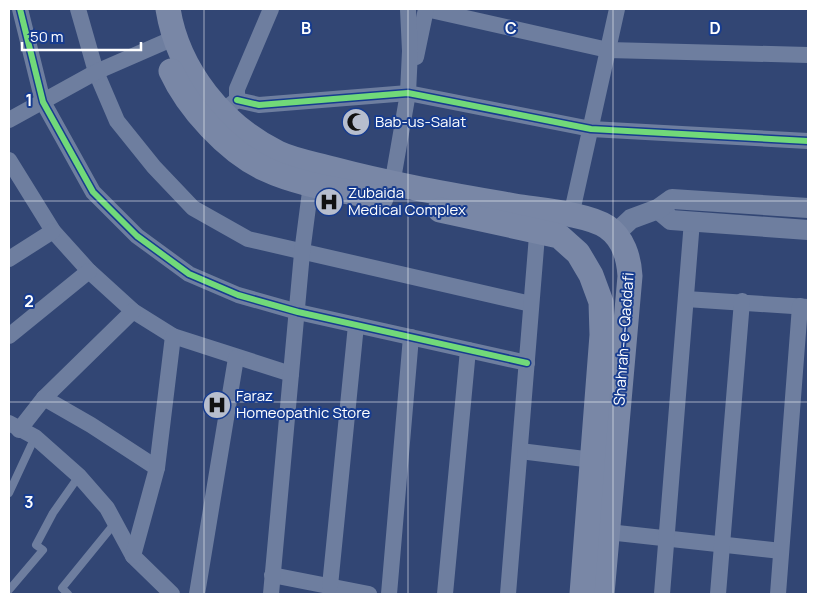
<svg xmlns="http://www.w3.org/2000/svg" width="817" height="603" font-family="Manrope,sans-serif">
	<rect width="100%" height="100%" fill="#324674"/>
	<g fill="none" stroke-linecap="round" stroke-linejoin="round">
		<!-- service -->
		<g stroke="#6e7e9f" stroke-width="8">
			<path d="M9,493L35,437"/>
			<path d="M9,590L43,550L36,545L53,513L79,476"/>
			<path d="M68,594L62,588L115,523"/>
		</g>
		<!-- minor -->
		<g stroke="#6e7e9f" stroke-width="16">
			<path d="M20,9L43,102L93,192L137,236L189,274L238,295L298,312L527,363"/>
			<path d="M78,9L96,72L117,121L154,167L193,208L248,239L531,304"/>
			<path d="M426,9L608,50L808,55"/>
			<path d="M416,57L426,9"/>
			<path d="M237,100L259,105L408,93L591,129L808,141"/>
			<path d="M229,106L237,100V89L271,9"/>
			<path d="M9,120L96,72L174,38"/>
			<path d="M9,160L53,231L89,271L133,311L173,336L291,374"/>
			<path d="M392,185L408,93L410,51L408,9"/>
			<path d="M571,216L617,9"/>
			<path d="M9,259L53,231"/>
			<path d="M686,299L808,307"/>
			<path d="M9,336L89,271"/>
			<path d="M44,398L91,425L157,468"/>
			<path d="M9,423L35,437L79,476L107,508L133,556L172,594"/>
			<path d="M19,430L44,398L133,311"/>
			<path d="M520,451L593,460"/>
			<path d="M608,532L781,551"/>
			<path d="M133,556L157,468L173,336"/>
			<path d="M272,575L369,594"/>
			<path d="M330,586L356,325"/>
			<path d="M197,594L236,358"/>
			<path d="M271,594L302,253L311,184"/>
			<path d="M389,594L411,337"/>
			<path d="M445,594L468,350"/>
			<path d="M508,594L538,223"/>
			<path d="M662,594L692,221"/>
			<path d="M718,594L742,301"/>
			<path d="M778,594L800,306"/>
		</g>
		<!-- tertiary -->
		<g stroke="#6e7e9f" stroke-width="20">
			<path d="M658,209L671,220L808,230"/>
			<path d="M615,234L631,219L658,209L672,199L808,208"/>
		</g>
		<!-- primary -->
		<g stroke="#7987a6" stroke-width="25">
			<path d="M168,9C178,71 223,126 278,153C295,161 315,164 333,169C393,185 453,195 515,206C538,210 588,214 607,227C623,238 629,258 630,276L602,594"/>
			<path d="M171,71C188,108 228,152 265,169C301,186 343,190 381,198"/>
			<path d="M440,210L559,236L578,253L591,275L601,302L602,335L582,594"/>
		</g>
		<defs>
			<g id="cycleway">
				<path d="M20,9L43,102L93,192L137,236L189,274L238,295L298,312L527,363"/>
				<path d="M237,100L259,105L408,93L591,129L808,141"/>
			</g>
		</defs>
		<!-- cycleway casing -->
		<use href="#cycleway" stroke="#173c8f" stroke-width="9"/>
		<!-- cycleway -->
		<use href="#cycleway" stroke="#71d979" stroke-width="6"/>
	</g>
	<!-- grid -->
	<path fill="none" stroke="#fff" stroke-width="1" stroke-opacity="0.55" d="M204,9V594M408,9V594M613,9V594M9,201H808M9,402H808"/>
	<!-- icons -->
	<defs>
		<symbol id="mosque-disc" viewBox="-11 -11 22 22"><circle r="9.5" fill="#b7bece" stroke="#173c8f"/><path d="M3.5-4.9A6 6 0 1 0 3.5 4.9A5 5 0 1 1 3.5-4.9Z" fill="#111"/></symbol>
		<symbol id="hospital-disc" viewBox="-11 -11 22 22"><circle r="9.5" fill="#b7bece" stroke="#173c8f"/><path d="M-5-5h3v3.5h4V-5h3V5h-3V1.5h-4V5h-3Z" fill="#111"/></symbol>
	</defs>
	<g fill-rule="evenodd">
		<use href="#mosque-disc" x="340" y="106" width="32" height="32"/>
		<use href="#hospital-disc" x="313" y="186" width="32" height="32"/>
		<use href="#hospital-disc" x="201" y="389" width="32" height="32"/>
	</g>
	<g text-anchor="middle" stroke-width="4" stroke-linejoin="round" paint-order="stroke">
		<!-- poi labels -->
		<g font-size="15" fill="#fff" stroke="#173c8f" text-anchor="start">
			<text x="375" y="127">Bab-us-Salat</text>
			<text x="348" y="198">Zubaida<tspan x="348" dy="17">Medical Complex</tspan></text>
			<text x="236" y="401">Faraz<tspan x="236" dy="17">Homeopathic Store</tspan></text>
		</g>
		<!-- street labels -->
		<g font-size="15" fill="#fff" stroke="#173c8f">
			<text transform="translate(624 339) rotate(-86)" y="5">Shahrah-e-Qaddafi</text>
		</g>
	</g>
	<g font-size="16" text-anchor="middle" font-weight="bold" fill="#fff" stroke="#173c8f" stroke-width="4" stroke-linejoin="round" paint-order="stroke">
		<text x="306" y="34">B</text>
		<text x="511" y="34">C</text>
		<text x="715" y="34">D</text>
		<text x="29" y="106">1</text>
		<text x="29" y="307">2</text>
		<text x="29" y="508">3</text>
	</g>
	<!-- border -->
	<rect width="817" height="603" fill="none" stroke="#ffffff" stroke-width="20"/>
	<!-- scale -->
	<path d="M22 42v8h119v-8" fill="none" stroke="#ffffff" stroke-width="2.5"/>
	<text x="30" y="42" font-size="15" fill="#ffffff" stroke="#173c8f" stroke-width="4" paint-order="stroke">50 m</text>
</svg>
